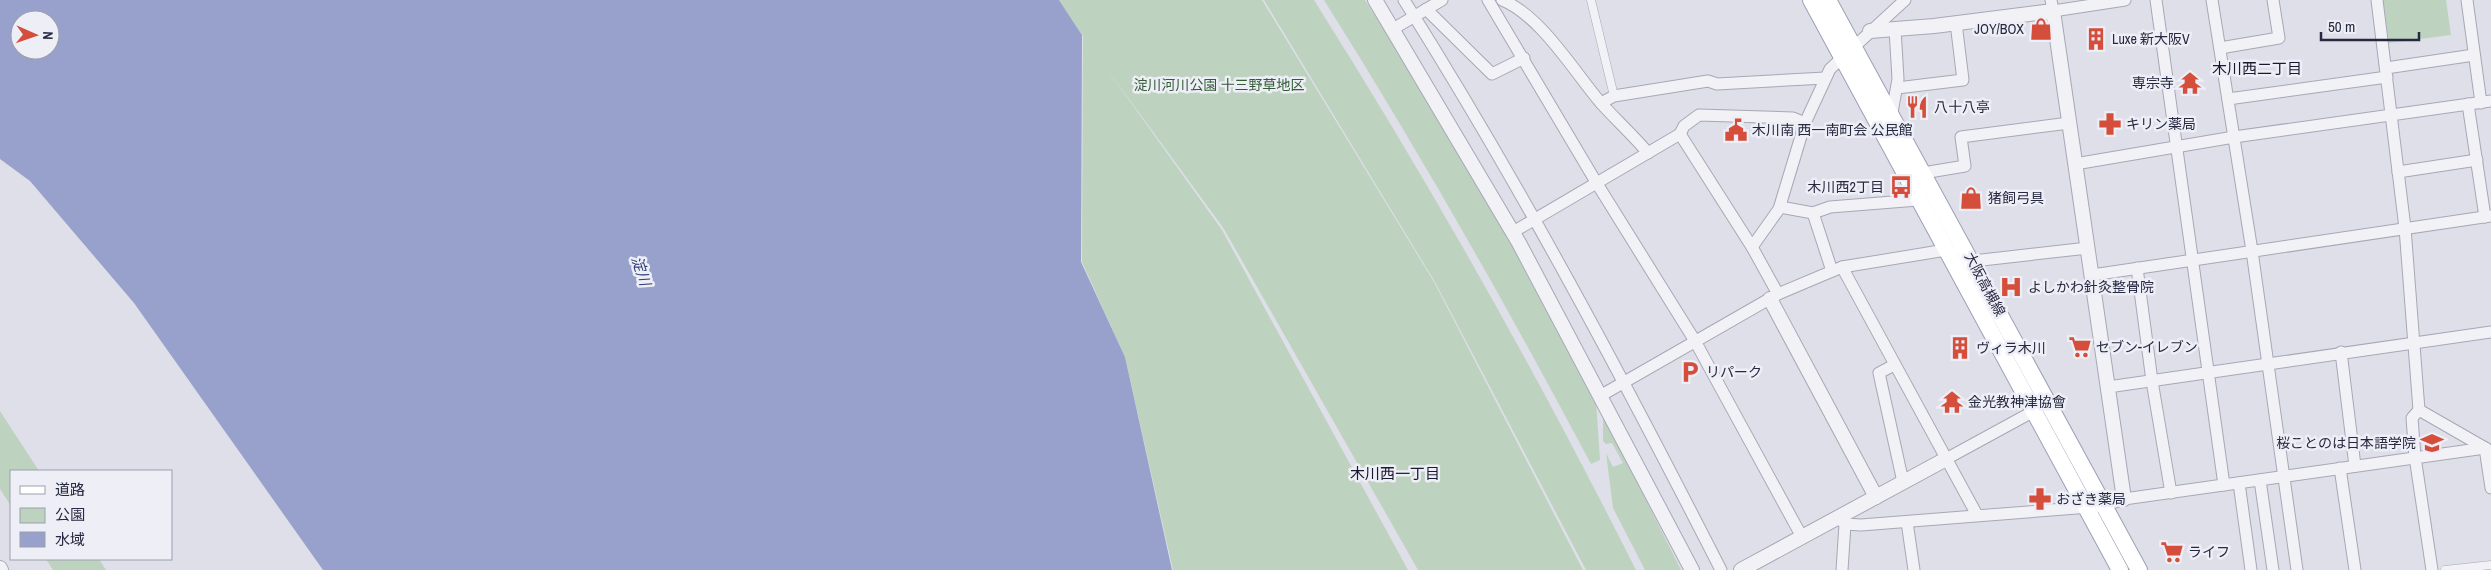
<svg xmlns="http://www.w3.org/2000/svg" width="2491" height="570" font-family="'Archivo Narrow','Noto Sans JP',sans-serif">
	<rect width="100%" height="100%" fill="#dedfe8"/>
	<!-- green -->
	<g fill="#bed3bf">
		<path d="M1059,0H1262L1434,282L1583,570H1418L1224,229L1102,62L1222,230L1408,570H1173L1125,357L1082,262L1083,36Z"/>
		<path d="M1264,0H1314C1431,185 1538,375 1636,570H1586L1435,282Z"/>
		<path d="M1324,0H1365L1394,45L1511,244L1596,401L1600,460L1591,464C1507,306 1419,151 1324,0Z"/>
		<path d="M2383,0H2446L2451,35L2389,43Z"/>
		<path d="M0,411L39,471H11V506L0,489Z"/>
		<path d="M1603,418H1605L1681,570H1645L1613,508L1606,453L1613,467L1623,463L1612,443L1606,444L1603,441Z"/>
		<path d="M46,559H99L106,570H53Z"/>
	</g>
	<!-- water -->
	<path fill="#97a1cb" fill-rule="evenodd" d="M0,0H1059L1082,35L1081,262L1125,357L1172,570H323L134,303L30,181L0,159ZM20,20H50V50H20Z"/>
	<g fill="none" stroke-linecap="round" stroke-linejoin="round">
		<defs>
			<g id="pedestrian">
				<path d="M1591,0L1614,96"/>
				<path d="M2445,570L2491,565"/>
			</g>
			<g id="minor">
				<path d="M1404,0C1520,184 1622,376 1721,570"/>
				<path d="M1488,0L1596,182L1695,341L1802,537"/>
				<path d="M1502,0C1541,16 1573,70 1600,102C1615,119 1633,135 1648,153"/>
				<path d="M2051,0L2053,11L2125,0"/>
				<path d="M2156,0L2224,485"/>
				<path d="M2212,0L2252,251L2297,570"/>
				<path d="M2377,0L2405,228L2419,410L2412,418L2415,457L2432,570"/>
				<path d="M2467,0L2481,103"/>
				<path d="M1426,9L1492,74L1524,58"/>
				<path d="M1393,29L1442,0"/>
				<path d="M2220,48L2279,38L2273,0"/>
				<path d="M2386,68L2474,55"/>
				<path d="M1897,88L1963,80L1956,23"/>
				<path d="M2228,99L2387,77"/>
				<path d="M1601,103L1614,96L1708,81L1717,84L1825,78"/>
				<path d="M2468,104L2485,217"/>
				<path d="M1891,118L1898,79L1895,29"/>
				<path d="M1680,134L1684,126L1699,115L1793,118L1805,123"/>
				<path d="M2075,164L2234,137L2491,101"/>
				<path d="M2398,172L2477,160"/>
				<path d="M1923,173L1965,166L1961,137L2069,123"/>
				<path d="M1780,207L1813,213L1830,207L1918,200"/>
				<path d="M1813,213L1832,271"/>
				<path d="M1513,232L1680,134L1752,247L1778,294"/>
				<path d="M1752,247L1779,209L1805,123L1830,69L1905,0"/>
				<path d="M1966,258L1973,261L2088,248"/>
				<path d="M1842,267L1977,515"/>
				<path d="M2137,268L2152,381L2171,493"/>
				<path d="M2092,275L2491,216"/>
				<path d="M2341,352L2355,466"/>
				<path d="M1894,365L1879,373L1903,482"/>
				<path d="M2108,387L2491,332"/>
				<path d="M1600,396L1778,294L1842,267L1946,250L1951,252"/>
				<path d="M2419,410L2487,449"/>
				<path d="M2485,448L2491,488"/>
				<path d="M1946,459L2034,411"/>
				<path d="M2340,468L2355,570"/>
				<path d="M2260,480L2273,570"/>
				<path d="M2239,483L2251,570"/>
				<path d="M1840,519L1845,524L1842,570"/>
				<path d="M1907,522L1914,570"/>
				<path d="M1845,524L1861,525L2103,506L2124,499L2485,448"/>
			</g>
			<g id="tertiary">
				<path d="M1375,0L1519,243L1692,570"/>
				<path d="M1870,31L1934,26L2053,11L2124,499"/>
				<path d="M1770,299L1876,497"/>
				<path d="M0,568L1,570"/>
				<path d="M1741,570L1946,459"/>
			</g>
			<g id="primary">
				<path d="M1811,0L2120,570"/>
				<path d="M1828,0L2139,570"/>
			</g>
		</defs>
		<!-- pedestrian casing -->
		<use href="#pedestrian" stroke="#a7a8b6" stroke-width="9"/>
		<!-- minor casing -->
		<use href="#minor" stroke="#a7a8b6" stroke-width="13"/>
		<!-- tertiary casing -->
		<use href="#tertiary" stroke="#a7a8b6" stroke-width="16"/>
		<!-- primary casing -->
		<use href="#primary" stroke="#9c9fb5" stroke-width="18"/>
		<!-- pedestrian -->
		<use href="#pedestrian" stroke="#f1f1f6" stroke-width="8"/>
		<!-- minor -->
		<use href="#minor" stroke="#f1f1f6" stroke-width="11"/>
		<!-- tertiary -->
		<use href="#tertiary" stroke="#f1f1f6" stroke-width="14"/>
		<!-- primary -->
		<use href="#primary" stroke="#fff" stroke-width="16"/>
	</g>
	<!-- icons -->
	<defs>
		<symbol id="shop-bare" viewBox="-9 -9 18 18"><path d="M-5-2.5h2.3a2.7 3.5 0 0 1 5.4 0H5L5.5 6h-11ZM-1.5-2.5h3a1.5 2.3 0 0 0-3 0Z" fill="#d54e3b" stroke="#edeef6" stroke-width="2.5" paint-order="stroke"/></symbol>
		<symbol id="building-bare" viewBox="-9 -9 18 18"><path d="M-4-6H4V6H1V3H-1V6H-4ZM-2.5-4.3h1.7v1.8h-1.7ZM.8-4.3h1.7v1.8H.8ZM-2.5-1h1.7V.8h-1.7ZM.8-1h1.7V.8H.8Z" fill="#d54e3b" stroke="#edeef6" stroke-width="2.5" paint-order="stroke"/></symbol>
		<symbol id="temple-bare" viewBox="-9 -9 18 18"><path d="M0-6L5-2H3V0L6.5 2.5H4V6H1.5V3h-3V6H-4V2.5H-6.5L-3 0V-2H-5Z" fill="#d54e3b" stroke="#edeef6" stroke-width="2.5" paint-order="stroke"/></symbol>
		<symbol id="restaurant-bare" viewBox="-9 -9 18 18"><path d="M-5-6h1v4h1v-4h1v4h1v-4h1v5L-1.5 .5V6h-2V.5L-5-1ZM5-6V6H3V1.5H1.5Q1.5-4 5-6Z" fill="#d54e3b" stroke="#edeef6" stroke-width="2.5" paint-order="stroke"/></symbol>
		<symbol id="pharmacy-bare" viewBox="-9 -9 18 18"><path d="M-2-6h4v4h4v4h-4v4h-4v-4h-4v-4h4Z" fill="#d54e3b" stroke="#edeef6" stroke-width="2.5" paint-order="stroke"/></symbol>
		<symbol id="civic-bare" viewBox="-9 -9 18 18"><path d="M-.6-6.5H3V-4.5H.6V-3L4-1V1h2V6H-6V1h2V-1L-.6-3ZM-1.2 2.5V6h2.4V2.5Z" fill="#d54e3b" stroke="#edeef6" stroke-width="2.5" paint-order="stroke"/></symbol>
		<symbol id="bus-bare" viewBox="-9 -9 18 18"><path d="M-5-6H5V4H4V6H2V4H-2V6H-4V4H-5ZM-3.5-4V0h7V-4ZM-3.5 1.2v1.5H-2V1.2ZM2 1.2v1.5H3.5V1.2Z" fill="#d54e3b" stroke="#edeef6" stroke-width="2.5" paint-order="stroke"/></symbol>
		<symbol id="hospital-bare" viewBox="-9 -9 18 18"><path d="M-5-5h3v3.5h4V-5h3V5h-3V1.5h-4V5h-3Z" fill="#d54e3b" stroke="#edeef6" stroke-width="2.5" paint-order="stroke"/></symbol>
		<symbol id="supermarket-bare" viewBox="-9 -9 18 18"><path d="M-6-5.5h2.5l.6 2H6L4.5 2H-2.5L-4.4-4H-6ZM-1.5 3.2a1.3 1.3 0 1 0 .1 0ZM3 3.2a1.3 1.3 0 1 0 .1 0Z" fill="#d54e3b" stroke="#edeef6" stroke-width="2.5" paint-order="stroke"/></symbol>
		<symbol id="parking-bare" viewBox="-9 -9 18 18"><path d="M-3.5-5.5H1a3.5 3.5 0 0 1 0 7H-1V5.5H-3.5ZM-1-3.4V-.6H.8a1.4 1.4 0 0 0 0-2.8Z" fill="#d54e3b" stroke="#edeef6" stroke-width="2.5" paint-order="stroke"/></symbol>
		<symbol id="school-bare" viewBox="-9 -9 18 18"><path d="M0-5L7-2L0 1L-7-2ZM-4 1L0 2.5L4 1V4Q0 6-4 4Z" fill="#d54e3b" stroke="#edeef6" stroke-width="2.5" paint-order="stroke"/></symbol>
	</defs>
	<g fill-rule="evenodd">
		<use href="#shop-bare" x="2025" y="13" width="32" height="32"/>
		<use href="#building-bare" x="2080" y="23" width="32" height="32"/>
		<use href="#temple-bare" x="2174" y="67" width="32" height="32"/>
		<use href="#restaurant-bare" x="1901" y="91" width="32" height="32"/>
		<use href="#pharmacy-bare" x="2094" y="108" width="32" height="32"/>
		<use href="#civic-bare" x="1720" y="114" width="32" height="32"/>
		<use href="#bus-bare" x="1885" y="171" width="32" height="32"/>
		<use href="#shop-bare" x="1955" y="182" width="32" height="32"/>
		<use href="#hospital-bare" x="1995" y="271" width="32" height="32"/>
		<use href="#supermarket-bare" x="2064" y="331" width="32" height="32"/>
		<use href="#building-bare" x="1944" y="332" width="32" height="32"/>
		<use href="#parking-bare" x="1674" y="356" width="32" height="32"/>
		<use href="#temple-bare" x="1936" y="386" width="32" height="32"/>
		<use href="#school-bare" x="2416" y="427" width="32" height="32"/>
		<use href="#pharmacy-bare" x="2024" y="483" width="32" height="32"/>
		<use href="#supermarket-bare" x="2156" y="536" width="32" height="32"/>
	</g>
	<g text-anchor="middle" stroke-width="5" stroke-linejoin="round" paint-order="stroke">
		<!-- poi labels -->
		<g font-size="14" fill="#262940" stroke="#edeef6" text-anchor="start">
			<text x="2024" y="34" text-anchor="end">JOY/BOX</text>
			<text x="2112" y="44">Luxe 新大阪V</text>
			<text x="2174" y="88" text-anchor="end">専宗寺</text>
			<text x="1934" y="112">八十八亭</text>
			<text x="2126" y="129">キリン薬局</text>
			<text x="1752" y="135">木川南 西一南町会 公民館</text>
			<text x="1884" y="192" text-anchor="end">木川西2丁目</text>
			<text x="1988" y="203">猪飼弓具</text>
			<text x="2028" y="292">よしかわ針灸整骨院</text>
			<text x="2096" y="352">セブン-イレブン</text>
			<text x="1976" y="353">ヴィラ木川</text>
			<text x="1706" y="377">リパーク</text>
			<text x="1968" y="407">金光教神津協會</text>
			<text x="2416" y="448" text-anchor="end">桜ことのは日本語学院</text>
			<text x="2056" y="504">おざき薬局</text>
			<text x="2188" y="557">ライフ</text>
		</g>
		<!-- park labels -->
		<g font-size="14" fill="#335c36" stroke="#edeef6">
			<text x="1219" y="90">淀川河川公園 十三野草地区</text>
		</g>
		<!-- street labels -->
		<g font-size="14" fill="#262940" stroke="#edeef6">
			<text transform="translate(1985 284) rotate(62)" y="5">大阪高槻線</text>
		</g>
		<!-- neighbourhood labels -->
		<g font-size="15" fill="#191a30" stroke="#edeef6">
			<text x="2257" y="74">木川西二丁目</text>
			<text x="1395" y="479">木川西一丁目</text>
		</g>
		<!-- water labels -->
		<g font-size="15" font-style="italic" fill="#2e3b76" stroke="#edeef6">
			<text transform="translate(641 271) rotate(72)" y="5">淀川</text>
		</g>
	</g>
	<!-- legend -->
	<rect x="10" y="470" width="162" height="90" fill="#edeef6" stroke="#9d9fad"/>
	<rect x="20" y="486" width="25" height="8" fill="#ffffff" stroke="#9d9fad"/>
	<text x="55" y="495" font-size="15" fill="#262940">道路</text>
	<rect x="20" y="508" width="25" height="15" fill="#bed3bf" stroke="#9d9fad"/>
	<text x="55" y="520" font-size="15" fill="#262940">公園</text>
	<rect x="20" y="532" width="25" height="15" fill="#97a1cb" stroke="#9d9fad"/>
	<text x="55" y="545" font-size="15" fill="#262940">水域</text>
	<!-- north arrow -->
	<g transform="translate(35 35) rotate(92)"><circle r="24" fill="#edeef6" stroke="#9d9fad"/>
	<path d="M0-4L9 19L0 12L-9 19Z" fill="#d54e3b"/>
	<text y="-8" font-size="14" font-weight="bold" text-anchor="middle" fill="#262940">N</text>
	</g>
	<!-- scale -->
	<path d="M2321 32v8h98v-8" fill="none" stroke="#262940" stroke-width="2.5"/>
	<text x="2328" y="32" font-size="15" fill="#262940" stroke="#edeef6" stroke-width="4" paint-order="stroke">50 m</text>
</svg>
